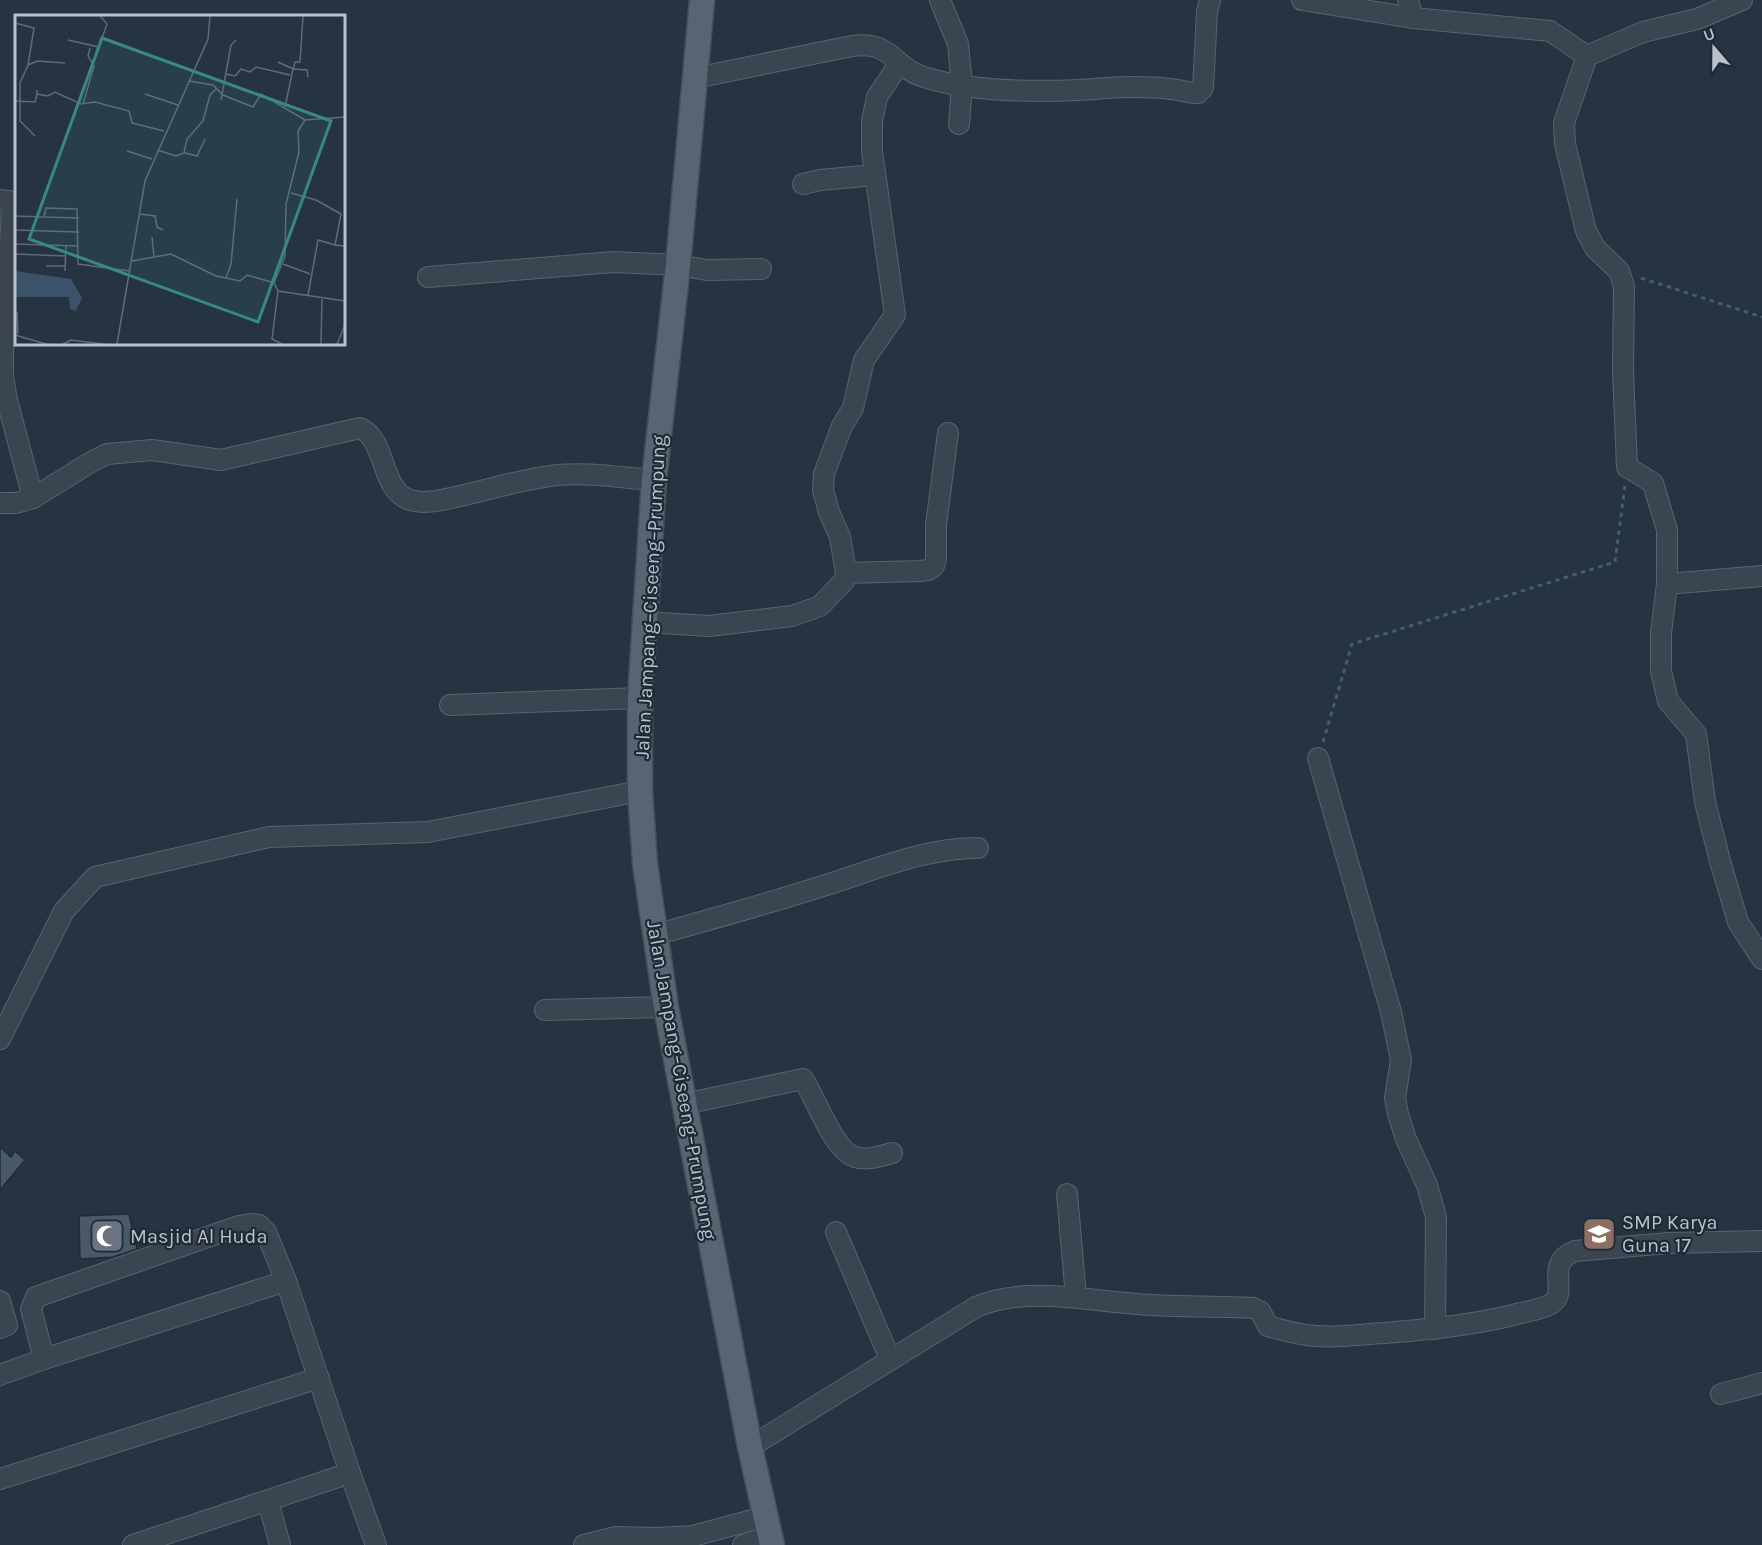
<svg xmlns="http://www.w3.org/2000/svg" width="1762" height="1545" font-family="Karla,sans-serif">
	<rect width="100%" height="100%" fill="#263341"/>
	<!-- building -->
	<g fill="#4a5967" stroke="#212c38" stroke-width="1.5">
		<path d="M0,1147L11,1157L15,1151L25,1160L0,1190Z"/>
		<path d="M129,1214L137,1249L113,1257L80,1259L79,1216Z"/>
	</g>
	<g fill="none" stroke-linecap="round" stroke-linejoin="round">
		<defs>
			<g id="minor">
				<path d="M940,0L958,44L962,85L959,124"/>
				<path d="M1302,0L1413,18L1550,31L1587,56L1643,32L1697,19L1742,0"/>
				<path d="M1408,0L1413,18"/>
				<path d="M1587,56L1564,123L1565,144L1586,231L1595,248L1619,271L1624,286L1623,371L1627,467L1653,483L1667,530V584L1661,633V671L1668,701L1696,734L1705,802L1720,861L1738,922L1762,959"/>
				<path d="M695,78L852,46C894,41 890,66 924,77C970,92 1031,92 1079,90C1096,89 1113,87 1130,87C1143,87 1157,87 1171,89C1180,90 1189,93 1198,93L1203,88L1207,12L1210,0"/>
				<path d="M803,184L820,180L875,175"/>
				<path d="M0,200L9,201L12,206L6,323L3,350V376L7,400L33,498"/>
				<path d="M428,277L614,262L678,265L707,270L761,269"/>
				<path d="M0,503H16L33,498L91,462L107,454L152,450L221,460L360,428C388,441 379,489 410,500C426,505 445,499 460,496C491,489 527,478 558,475C589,472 623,478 654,480"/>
				<path d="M846,573L920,571L928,570L934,566L936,559V525L948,433"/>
				<path d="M1667,584L1762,576"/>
				<path d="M645,622L709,626L792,616L820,606L844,581L846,573L840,537L829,512L823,490L824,474L842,426L853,408L864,360L895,315L872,151V121L877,97L899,64"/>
				<path d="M450,705L640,698"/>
				<path d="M1318,758L1391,1012L1401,1060L1395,1098L1398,1114L1406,1139L1427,1185L1436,1217L1435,1329"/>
				<path d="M655,935C711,919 767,904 823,886C875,870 923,848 978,848"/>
				<path d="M545,1010L666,1007"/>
				<path d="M0,1039L64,911L95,877L269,837L428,832L640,791"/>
				<path d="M684,1104L803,1079C816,1098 833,1150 855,1157C867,1161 880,1156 892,1153"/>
				<path d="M1067,1194L1076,1297"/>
				<path d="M836,1232L890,1359"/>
				<path d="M0,1301L7,1325L0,1328"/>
				<path d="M44,1359L286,1281"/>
				<path d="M0,1375L44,1359L31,1309L36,1297L239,1226L251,1224L259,1225L266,1232L286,1281L350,1473L376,1545"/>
				<path d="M1721,1394L1762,1383"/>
				<path d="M750,1447L976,1307C1031,1284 1095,1303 1152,1305C1186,1307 1220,1306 1253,1308L1260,1311L1268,1326C1284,1331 1300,1335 1317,1336C1339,1338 1363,1334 1385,1333C1431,1329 1476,1325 1521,1313C1531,1311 1542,1309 1551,1304C1570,1293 1543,1263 1575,1251L1669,1243L1762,1241"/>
				<path d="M0,1479L319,1378"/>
				<path d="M268,1501L280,1545"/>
				<path d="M133,1545L350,1473"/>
				<path d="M584,1545L616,1537L656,1538L693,1536L764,1517"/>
				<path d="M743,1545L769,1536"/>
			</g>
			<path id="major" d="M702,0L678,265L654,480L640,698V791L645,864L666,1007L750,1447L772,1545"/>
		</defs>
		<!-- minor casing -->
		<use href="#minor" stroke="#58636e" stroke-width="22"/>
		<!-- major casing -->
		<use href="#major" stroke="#444e5a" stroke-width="27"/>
		<!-- path -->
		<g stroke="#465e5f" stroke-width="3" stroke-dasharray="4.5 4.5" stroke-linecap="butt">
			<path d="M1641,278L1762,317"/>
			<path d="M1323,742L1352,644L1615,562L1625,485"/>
		</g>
		<!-- minor -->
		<use href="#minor" stroke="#3a4551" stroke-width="20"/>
		<!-- major -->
		<use href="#major" stroke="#586471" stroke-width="24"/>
	</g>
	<!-- icons -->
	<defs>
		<symbol id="school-square" viewBox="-11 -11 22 22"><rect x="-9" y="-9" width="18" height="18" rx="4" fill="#8d6e63" stroke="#1f2a36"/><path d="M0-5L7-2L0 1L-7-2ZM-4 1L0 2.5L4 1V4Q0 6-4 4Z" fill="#fff"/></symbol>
		<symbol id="mosque-square" viewBox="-11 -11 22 22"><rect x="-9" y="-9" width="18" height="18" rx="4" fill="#6b7280" stroke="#1f2a36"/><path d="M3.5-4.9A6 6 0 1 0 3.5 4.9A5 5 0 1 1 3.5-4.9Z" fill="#fff"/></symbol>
	</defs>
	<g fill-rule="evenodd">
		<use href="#school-square" x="1580" y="1215" width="38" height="38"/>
		<use href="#mosque-square" x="88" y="1217" width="38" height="38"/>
	</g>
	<g text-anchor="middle" stroke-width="4.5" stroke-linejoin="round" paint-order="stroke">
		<!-- street labels -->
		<g font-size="20" fill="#b7c0cb" stroke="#1f2a36">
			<text transform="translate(650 597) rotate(-87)" y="7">Jalan Jampang–Ciseeng–Prumpung</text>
			<text transform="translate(682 1080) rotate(80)" y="7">Jalan Jampang–Ciseeng–Prumpung</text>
		</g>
		<!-- poi labels -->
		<g font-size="20" fill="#b7c0cb" stroke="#1f2a36" text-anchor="start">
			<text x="1622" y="1229">SMP Karya<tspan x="1622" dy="23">Guna 17</tspan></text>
			<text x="130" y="1243">Masjid Al Huda</text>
		</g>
	</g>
	<!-- overview -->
	<g transform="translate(15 15)">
		<rect width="330" height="330" fill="#263341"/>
		<path d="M0,256L56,264L67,283L61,296L55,294L54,282H0Z" fill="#3b526a"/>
		<path fill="none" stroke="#606b78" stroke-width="1.5" d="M0,8L19,13L13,50L5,68V106L20,121M53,25L84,32L92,9L85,1M263,47L278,54L280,47H285L288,1M13,50L22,46L50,48M210,59L220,61L226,54L235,57L241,52L275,60M174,66L198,70L208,80L238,92L246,79L290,105L330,102M22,75V79L33,81L40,77L66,89L80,87L114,96L117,108L149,116M130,79L163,90M206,85L216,30L221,25M0,86L20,87L22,79M68,89L79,51L73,41L75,33M270,92L278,54L292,55L293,62M142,135L161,141L169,138L172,124L188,106L195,80L201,74M112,136L137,144M170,138L182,141L190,124M276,178L301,185L326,199L320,230L330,231M124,199L140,201L142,212L148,215M0,201L29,202L31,193L62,194L63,249L115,256M29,202L64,203M0,215L64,217M137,222L139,241M0,229L63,231M0,239L50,241M117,246L156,239L201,261L225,266L232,260L259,268L263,276L257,324L267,329M268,249L295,259M31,251H50M50,256L51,230M211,263L216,249L222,184M259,268L270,241L271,189L284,137L283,116L290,105M263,276L330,286M293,280L303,225L320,230M2,297L3,319M0,320L31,329M48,329L56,325L88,329M102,329L130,166L193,24L195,1M306,329L307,282M322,329L330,310"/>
		<path fill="#398885" fill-opacity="0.15" stroke="#398885" stroke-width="3" d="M87,23L316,106L243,307L14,224Z"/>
		<rect width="330" height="330" fill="none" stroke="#b7c0cb" stroke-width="3"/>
	</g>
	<!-- north arrow -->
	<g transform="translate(1714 48) rotate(340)" stroke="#1f2a36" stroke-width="4.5" paint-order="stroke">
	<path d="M0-4.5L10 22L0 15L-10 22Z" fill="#b7c0cb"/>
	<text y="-9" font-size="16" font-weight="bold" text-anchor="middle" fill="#b7c0cb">U</text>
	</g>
</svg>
